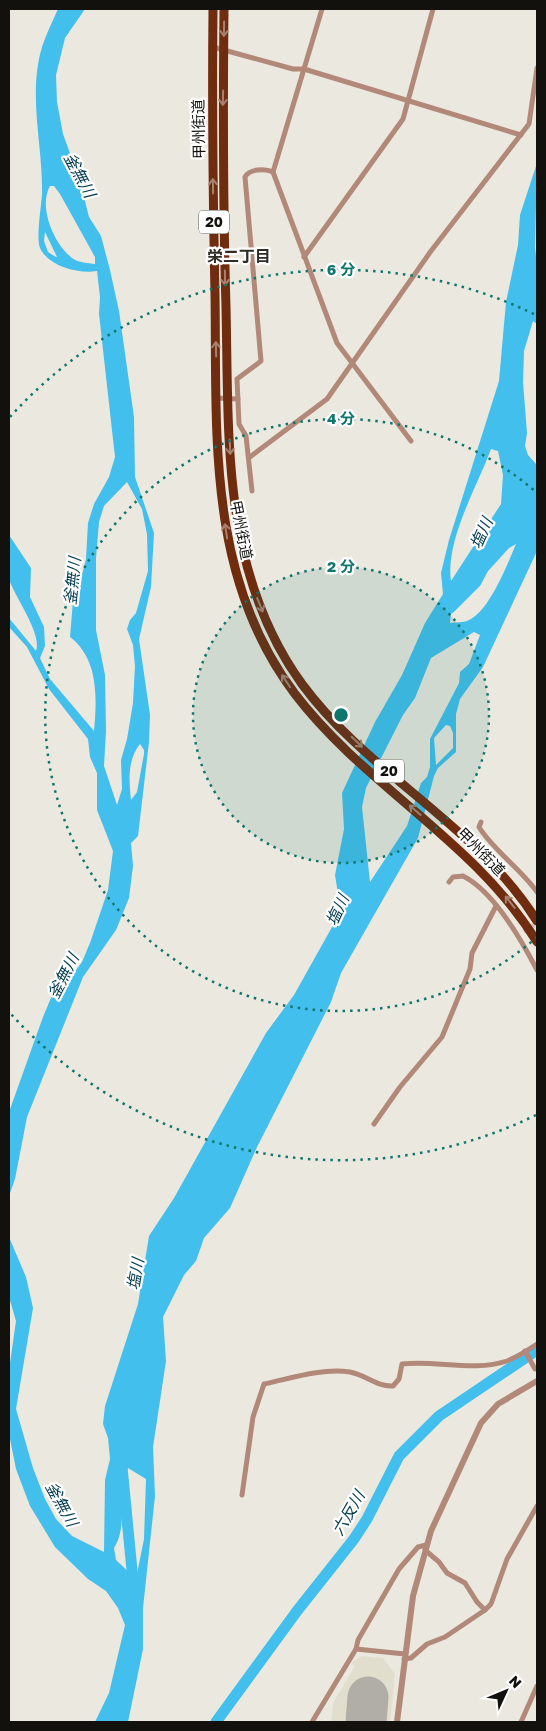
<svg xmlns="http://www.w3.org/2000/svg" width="546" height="1731" font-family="'Golos Text','Noto Sans JP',sans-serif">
	<rect width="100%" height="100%" fill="#ebe8df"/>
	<!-- built -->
	<path fill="#e2decd" d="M362,1656L383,1658L395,1674L390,1722H331L333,1703L355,1666L351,1663Z"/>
	<!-- water -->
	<g fill="#42bfec" fill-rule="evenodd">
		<path d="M58,9H85L65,38L56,75L57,102L63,134L79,178L89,217L101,236L110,270L119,311L134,417L135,477L154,533L151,587L139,639L150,715L149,742L138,836L131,843L133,866L129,898L116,930L83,977L27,1117L15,1179L9,1196V1112L43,1017L66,962L64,987L82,962L90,943L108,890L113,851L97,810V773L90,757L88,739L49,689L27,647L9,627V618L36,651C42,634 17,600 10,582C5,570 9,549 9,535L31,568L30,597L44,627L45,646L40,658L50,679L94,731C97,699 99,659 70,637L74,589L80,583L86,559L88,523L94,504L109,477L115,457L99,314L100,297L97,271C79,274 49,267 40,248C36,239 41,207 42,195C43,149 30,104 39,59C42,42 51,25 58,9ZM50,186H54L60,194L95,257V264C88,263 79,263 72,258C54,244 38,207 50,186ZM45,232L57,257H56L48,252L44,241ZM127,482L142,509L147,534L148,571L136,613L130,620L127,629L133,645L135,666L133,703L127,739L121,760L122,789L117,805L104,766L106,731L105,675L96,630V558L99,522L104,506ZM140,744L144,750V754L137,792L131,800C129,780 127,761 140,744Z"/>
		<path d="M537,163L535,248L537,264V324L533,321L524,351L523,382L527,433L525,446L528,455L536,464L537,551L483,667L460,699L456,714V752L438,768L434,776L418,838L341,973L331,1002L257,1147L230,1208L204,1238L196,1261L184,1275L163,1317L166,1361L153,1447L155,1496L143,1608V1649L128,1722H95L109,1693L125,1625L118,1608L106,1591L88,1579L55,1547L30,1506L16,1469L9,1434V1370L16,1321L9,1297V1237L26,1277L33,1308L16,1409L33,1468L45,1499L56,1519L72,1536L104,1552L105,1480L110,1459L108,1438L103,1424L105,1406L138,1304L149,1236L174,1198L266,1033L294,995L336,920L339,900L335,875L344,829L342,793L375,722L402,675L425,623L443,594L441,573L449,540L499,381L506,302L518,245L520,215ZM491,449L498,451L503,475L501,504L451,581C445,541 477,487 491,449ZM516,544C507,565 490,610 469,620C464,623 456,622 450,623L451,614L464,588L489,570L509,548ZM474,632L480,635L469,664L460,672L459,683L430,739V767L427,777L421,783L407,826L370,882L362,807L366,788L403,715L415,698L431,658ZM446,725L450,726L453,733V748L436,765L434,738ZM128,1468L146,1479L144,1539L136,1579L116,1560L114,1548C129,1524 116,1494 128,1468Z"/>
	</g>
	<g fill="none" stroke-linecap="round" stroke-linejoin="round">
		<!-- river -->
		<g stroke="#42bfec" stroke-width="11">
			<path d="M450,608L476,582L485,565"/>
			<path d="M122,1467L134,1591"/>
			<path d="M216,1722L297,1611L354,1539L367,1519L399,1456L439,1416L537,1350"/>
		</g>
		<!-- runway -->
		<path stroke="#b1aea7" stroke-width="41" d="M366,1722L368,1697"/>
		<!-- minor-tunnel -->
		<path stroke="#cac8c0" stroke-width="5" stroke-dasharray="5 2.5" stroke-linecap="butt" d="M524,932L537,923"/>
		<!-- minor -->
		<g stroke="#b28979" stroke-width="5">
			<path d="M322,9L273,172L337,343L411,441"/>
			<path d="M213,47L293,69H304L521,135"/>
			<path d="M304,257L403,119L433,9"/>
			<path d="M217,398L238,399"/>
			<path d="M250,457L327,399L431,251L529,124L537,68"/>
			<path d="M252,491L246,436L239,424L237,379L261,361L245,177C249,169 265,168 273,172"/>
			<path d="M481,822L479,827C492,849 521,869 537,892"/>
			<path d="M449,882L453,877L463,876C493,891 522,941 537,970"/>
			<path d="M374,1124L400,1087L442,1037L470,969L472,953L496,906"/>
			<path d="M525,1351L535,1369H537"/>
			<path d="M242,1495L253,1417L264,1384C292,1378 321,1368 350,1372C366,1375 377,1387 393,1386L399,1379L402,1364C436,1360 474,1372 507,1361C517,1357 528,1350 537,1344"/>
			<path d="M425,1550L439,1562L447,1573L465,1583L477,1602L485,1610"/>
			<path d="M356,1649L358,1640L399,1569L418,1547L426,1545"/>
			<path d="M404,1659L411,1658L427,1644L445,1637L485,1610L491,1604L507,1559L537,1506"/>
			<path d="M312,1722L356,1649L405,1654"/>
			<path d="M521,1722L537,1686"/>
		</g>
		<!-- tertiary -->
		<path stroke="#b28979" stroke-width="6" d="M397,1722L413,1596L431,1531L481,1423L498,1404L537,1381"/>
		<!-- trunk -->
		<g stroke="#6f2c0f" stroke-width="9">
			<path d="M213,9C212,104 213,199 215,294C217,432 206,577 295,694C366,787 475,841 537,942"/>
			<path d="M224,9C223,108 223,208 226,307C229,439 221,572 302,684C368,774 477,825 537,921"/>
		</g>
	</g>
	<!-- one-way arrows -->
	<defs><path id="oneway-shaft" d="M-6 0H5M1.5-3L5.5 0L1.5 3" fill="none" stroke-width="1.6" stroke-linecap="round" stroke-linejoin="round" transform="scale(1.25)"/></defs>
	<g stroke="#a9806f">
		<use href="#oneway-shaft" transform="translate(224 29) rotate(91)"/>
		<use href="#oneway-shaft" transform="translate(223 98) rotate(91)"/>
		<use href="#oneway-shaft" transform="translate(213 186) rotate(-91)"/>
		<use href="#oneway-shaft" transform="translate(225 278) rotate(89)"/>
		<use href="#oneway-shaft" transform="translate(216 349) rotate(-91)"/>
		<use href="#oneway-shaft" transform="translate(230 447) rotate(88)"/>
		<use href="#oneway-shaft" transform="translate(226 531) rotate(-99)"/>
		<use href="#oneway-shaft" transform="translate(260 605) rotate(68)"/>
		<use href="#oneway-shaft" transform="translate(286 681) rotate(-124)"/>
		<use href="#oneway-shaft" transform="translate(357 742) rotate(44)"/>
		<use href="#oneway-shaft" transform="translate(415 810) rotate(-139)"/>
		<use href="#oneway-shaft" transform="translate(510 902) rotate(-128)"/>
	</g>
	<!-- distance rings -->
	<circle cx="341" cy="715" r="148" fill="#0f766e" fill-opacity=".12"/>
	<g fill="none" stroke="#0f766e" stroke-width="2.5" stroke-dasharray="2.5 5">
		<circle cx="341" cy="715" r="148"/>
		<path d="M537 937A296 296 0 1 1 537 493"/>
		<path d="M536 1115A445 445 0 0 1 10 1013M10 417A445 445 0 0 1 536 315"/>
	</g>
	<g text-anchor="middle" stroke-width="4.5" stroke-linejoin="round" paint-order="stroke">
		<!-- shield labels -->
		<g fill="#fff" stroke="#595856" stroke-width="1">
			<rect x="199" y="210.5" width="30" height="23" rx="4"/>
			<rect x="374" y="759.5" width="30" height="23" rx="4"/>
		</g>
		<g font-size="14" font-weight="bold" fill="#12110e">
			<text x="214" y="227">20</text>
			<text x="389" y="776">20</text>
		</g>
		<!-- street labels -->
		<g font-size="15" fill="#12110e" stroke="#fff">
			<text transform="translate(199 129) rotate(-91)" y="5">甲州街道</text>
			<text transform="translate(241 530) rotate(79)" y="5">甲州街道</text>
			<text transform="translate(481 852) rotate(45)" y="5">甲州街道</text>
		</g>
		<!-- water labels -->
		<g font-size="16" font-style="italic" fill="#043c4f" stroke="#fff">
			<text transform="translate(80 175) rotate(62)" y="6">釜無川</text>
			<text transform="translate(481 533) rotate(-66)" y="6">塩川</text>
			<text transform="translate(72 581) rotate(-84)" y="6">釜無川</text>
			<text transform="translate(337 910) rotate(-65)" y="6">塩川</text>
			<text transform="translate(63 976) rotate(-63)" y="6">釜無川</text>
			<text transform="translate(135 1274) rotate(-80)" y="6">塩川</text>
			<text transform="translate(62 1504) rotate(61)" y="6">釜無川</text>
			<text transform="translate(348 1513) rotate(-60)" y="6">六反川</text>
		</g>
		<!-- neighbourhood labels -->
		<g font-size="16" font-weight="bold" fill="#2f2d26" stroke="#fff">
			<text x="239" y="262">栄二丁目</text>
		</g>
	</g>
	<circle cx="341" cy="715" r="8" fill="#0f766e" stroke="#fff" stroke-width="2.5"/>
	<g font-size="15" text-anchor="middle" font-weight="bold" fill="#0f766e" stroke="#fff" stroke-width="4.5" stroke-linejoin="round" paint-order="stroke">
		<text x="341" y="275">6 分</text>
		<text x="341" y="424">4 分</text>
		<text x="341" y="572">2 分</text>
	</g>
	<!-- border -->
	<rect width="546" height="1731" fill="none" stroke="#12110e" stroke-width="20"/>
	<!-- north arrow -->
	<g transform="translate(506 1691) rotate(46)" stroke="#ffffff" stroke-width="4" paint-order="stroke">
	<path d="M0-4L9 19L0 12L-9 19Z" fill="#12110e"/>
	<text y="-8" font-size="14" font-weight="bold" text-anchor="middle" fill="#12110e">N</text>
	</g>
</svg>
